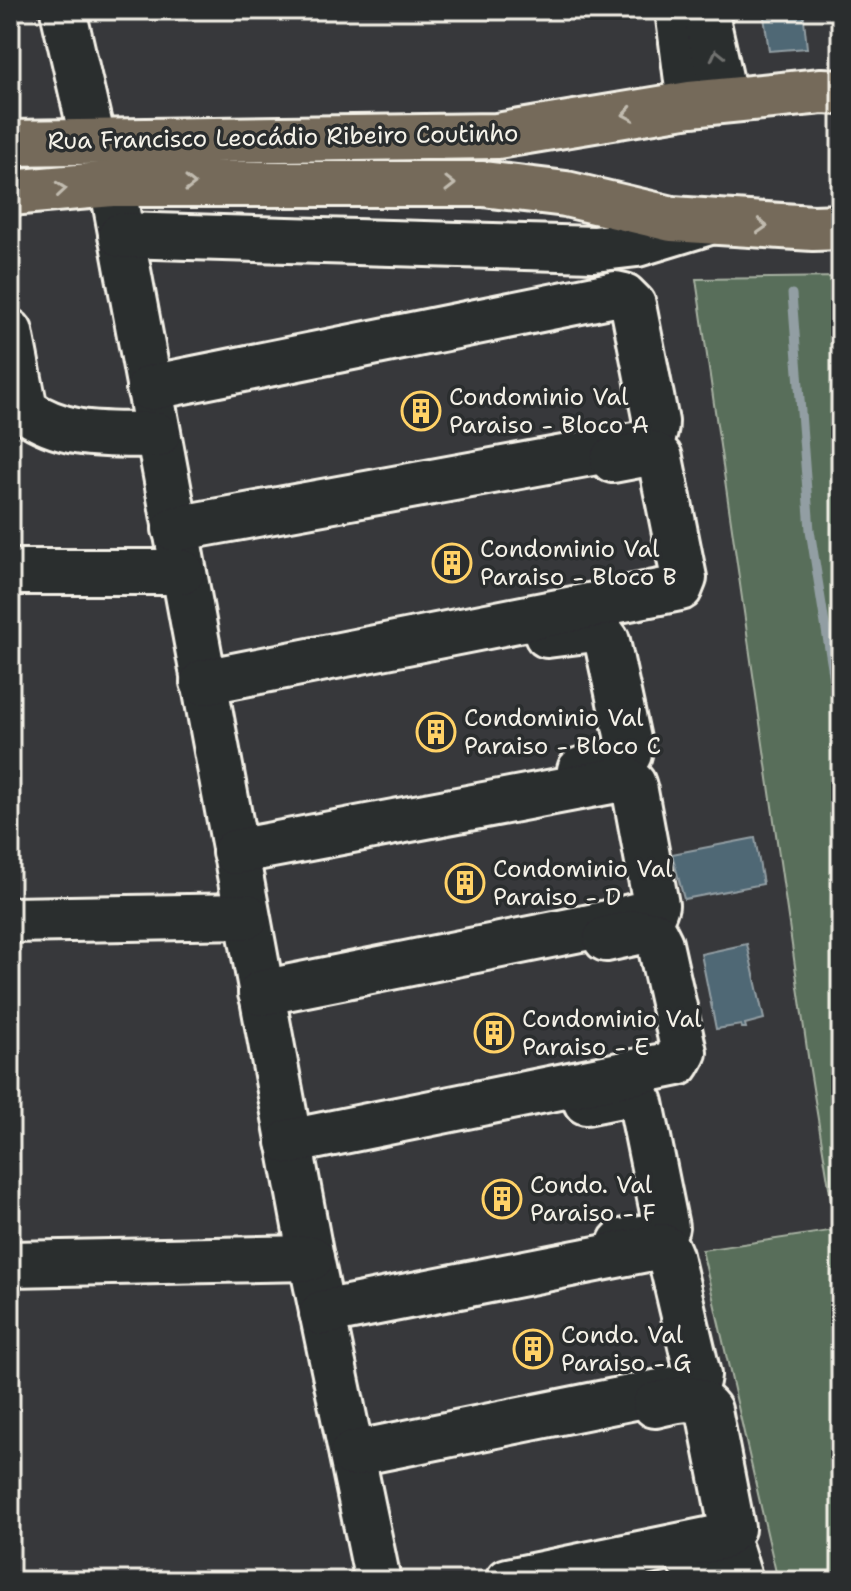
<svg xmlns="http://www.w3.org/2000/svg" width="851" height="1591" font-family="'Shantell Sans',sans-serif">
	<rect width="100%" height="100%" fill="#37383b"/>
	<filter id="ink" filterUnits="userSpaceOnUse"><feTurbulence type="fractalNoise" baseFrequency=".0125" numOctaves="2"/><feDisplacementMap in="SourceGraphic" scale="16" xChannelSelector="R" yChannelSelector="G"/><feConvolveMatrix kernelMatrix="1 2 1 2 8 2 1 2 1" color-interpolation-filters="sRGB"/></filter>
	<g filter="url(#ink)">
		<!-- green -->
		<path fill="#586e5a" stroke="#a6b0a1" stroke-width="2" d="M841,277V1581H778L702,1250L836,1230L810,1070L696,279Z"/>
		<!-- water -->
		<g fill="#506775" stroke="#929ea3" stroke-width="2">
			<path d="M763,10H803L807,48L769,51Z"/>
			<path d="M755,838L763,884L684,899L672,854Z"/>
			<path d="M747,944L764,1019L745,1024L746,1028H742L741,1025L716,1029L701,954Z"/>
		</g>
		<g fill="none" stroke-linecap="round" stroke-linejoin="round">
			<!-- stream -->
			<path stroke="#929ea3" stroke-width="9" d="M792,294L810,530L841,724"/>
			<defs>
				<g id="minor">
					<path d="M63,10L93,141"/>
					<path d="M678,10L690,104"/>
					<path d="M705,10L725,100"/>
					<path d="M112,184L311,1258L378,1581"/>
					<path d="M121,235L594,249L637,244L706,223"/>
					<path d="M10,332L25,410C66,439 110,434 157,435"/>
					<path d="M149,388L615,294L624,296L633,305L656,422C656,435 653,438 640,444L175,529"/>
					<path d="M10,572H182"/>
					<path d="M547,635L595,629L602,634L607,641L630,749L629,754L617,763L580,770"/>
					<path d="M203,682L680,588L684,578L660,458L650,453L613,460"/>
					<path d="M235,852L617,780H628L633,784L635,791L656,905L654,911L595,926L261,993"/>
					<path d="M10,920L247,916"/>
					<path d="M586,1102L626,1094L635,1095L641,1103L666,1227L657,1235L621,1242"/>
					<path d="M289,1142L678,1063L684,1052L660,944L655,934L638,932L606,939"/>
					<path d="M10,1264L311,1258"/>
					<path d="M322,1313L662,1246L667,1249L670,1256L698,1375L697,1381L689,1386L352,1454"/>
					<path d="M687,1558L718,1551L731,1552L740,1581"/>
					<path d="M508,1581L722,1537L732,1528L709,1410C695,1392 674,1401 655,1405"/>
				</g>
				<g id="major">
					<path d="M10,143L497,136L690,104L822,91L841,92"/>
					<path d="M10,193L112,184H483L566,194L672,219L813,228L841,227"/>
				</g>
			</defs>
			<!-- minor casing -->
			<use href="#minor" stroke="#f4f1e8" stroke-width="50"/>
			<!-- major casing -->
			<use href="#major" stroke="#f4f1e8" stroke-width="50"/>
			<!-- minor -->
			<use href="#minor" stroke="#2a2d2e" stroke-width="44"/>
			<!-- major -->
			<use href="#major" stroke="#746a5a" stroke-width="44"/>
		</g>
		<!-- one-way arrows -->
		<defs><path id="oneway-chevron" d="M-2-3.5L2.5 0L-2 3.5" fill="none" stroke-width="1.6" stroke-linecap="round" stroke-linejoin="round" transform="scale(2)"/></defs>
		<use stroke="#71726f" href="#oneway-chevron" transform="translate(717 55) rotate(-103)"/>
		<g stroke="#c1bbaf">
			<use href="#oneway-chevron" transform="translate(628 114) rotate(170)"/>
			<use href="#oneway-chevron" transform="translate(190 184)"/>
			<use href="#oneway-chevron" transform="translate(450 184)"/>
			<use href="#oneway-chevron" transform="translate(61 189) rotate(-5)"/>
			<use href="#oneway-chevron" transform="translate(762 226) rotate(3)"/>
		</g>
	</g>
	<!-- icons -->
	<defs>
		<symbol id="building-ring" viewBox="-11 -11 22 22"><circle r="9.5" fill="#2a2d2e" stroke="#ffd166" stroke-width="1.5"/><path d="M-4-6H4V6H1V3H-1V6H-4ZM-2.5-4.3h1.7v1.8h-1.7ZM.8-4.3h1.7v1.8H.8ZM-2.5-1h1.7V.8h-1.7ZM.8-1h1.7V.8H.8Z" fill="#ffd166"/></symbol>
	</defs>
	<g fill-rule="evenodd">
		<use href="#building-ring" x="399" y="389" width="44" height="44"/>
		<use href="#building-ring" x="430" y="541" width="44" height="44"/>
		<use href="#building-ring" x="414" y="710" width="44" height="44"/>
		<use href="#building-ring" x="443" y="861" width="44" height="44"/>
		<use href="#building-ring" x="472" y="1011" width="44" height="44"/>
		<use href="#building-ring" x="480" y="1177" width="44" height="44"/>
		<use href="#building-ring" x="511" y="1327" width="44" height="44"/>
	</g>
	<g text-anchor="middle" stroke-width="7" stroke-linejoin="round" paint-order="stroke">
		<!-- street labels -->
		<g font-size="24" fill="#f4f1e8" stroke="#2a2d2e">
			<text transform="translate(283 137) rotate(-1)" y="8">Rua Francisco Leocádio Ribeiro Coutinho</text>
		</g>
		<!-- poi labels -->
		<g font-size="24" fill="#f4f1e8" stroke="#2a2d2e" text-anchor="start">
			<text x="449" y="405">Condominio Val<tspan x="449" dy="28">Paraiso - Bloco A</tspan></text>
			<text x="480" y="557">Condominio Val<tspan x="480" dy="28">Paraiso - Bloco B</tspan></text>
			<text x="464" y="726">Condominio Val<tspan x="464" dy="28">Paraiso - Bloco C</tspan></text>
			<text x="493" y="877">Condominio Val<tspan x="493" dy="28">Paraiso - D</tspan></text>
			<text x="522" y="1027">Condominio Val<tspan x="522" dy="28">Paraiso - E</tspan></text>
			<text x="530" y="1193">Condo. Val<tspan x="530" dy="28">Paraiso - F</tspan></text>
			<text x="561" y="1343">Condo. Val<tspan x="561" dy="28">Paraiso - G</tspan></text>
		</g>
	</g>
	<!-- margin -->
	<rect width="851" height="1591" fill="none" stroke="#2a2d2e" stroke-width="40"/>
	<rect x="20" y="20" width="811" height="1551" fill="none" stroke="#f4f1e8" stroke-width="3" filter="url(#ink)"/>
</svg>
